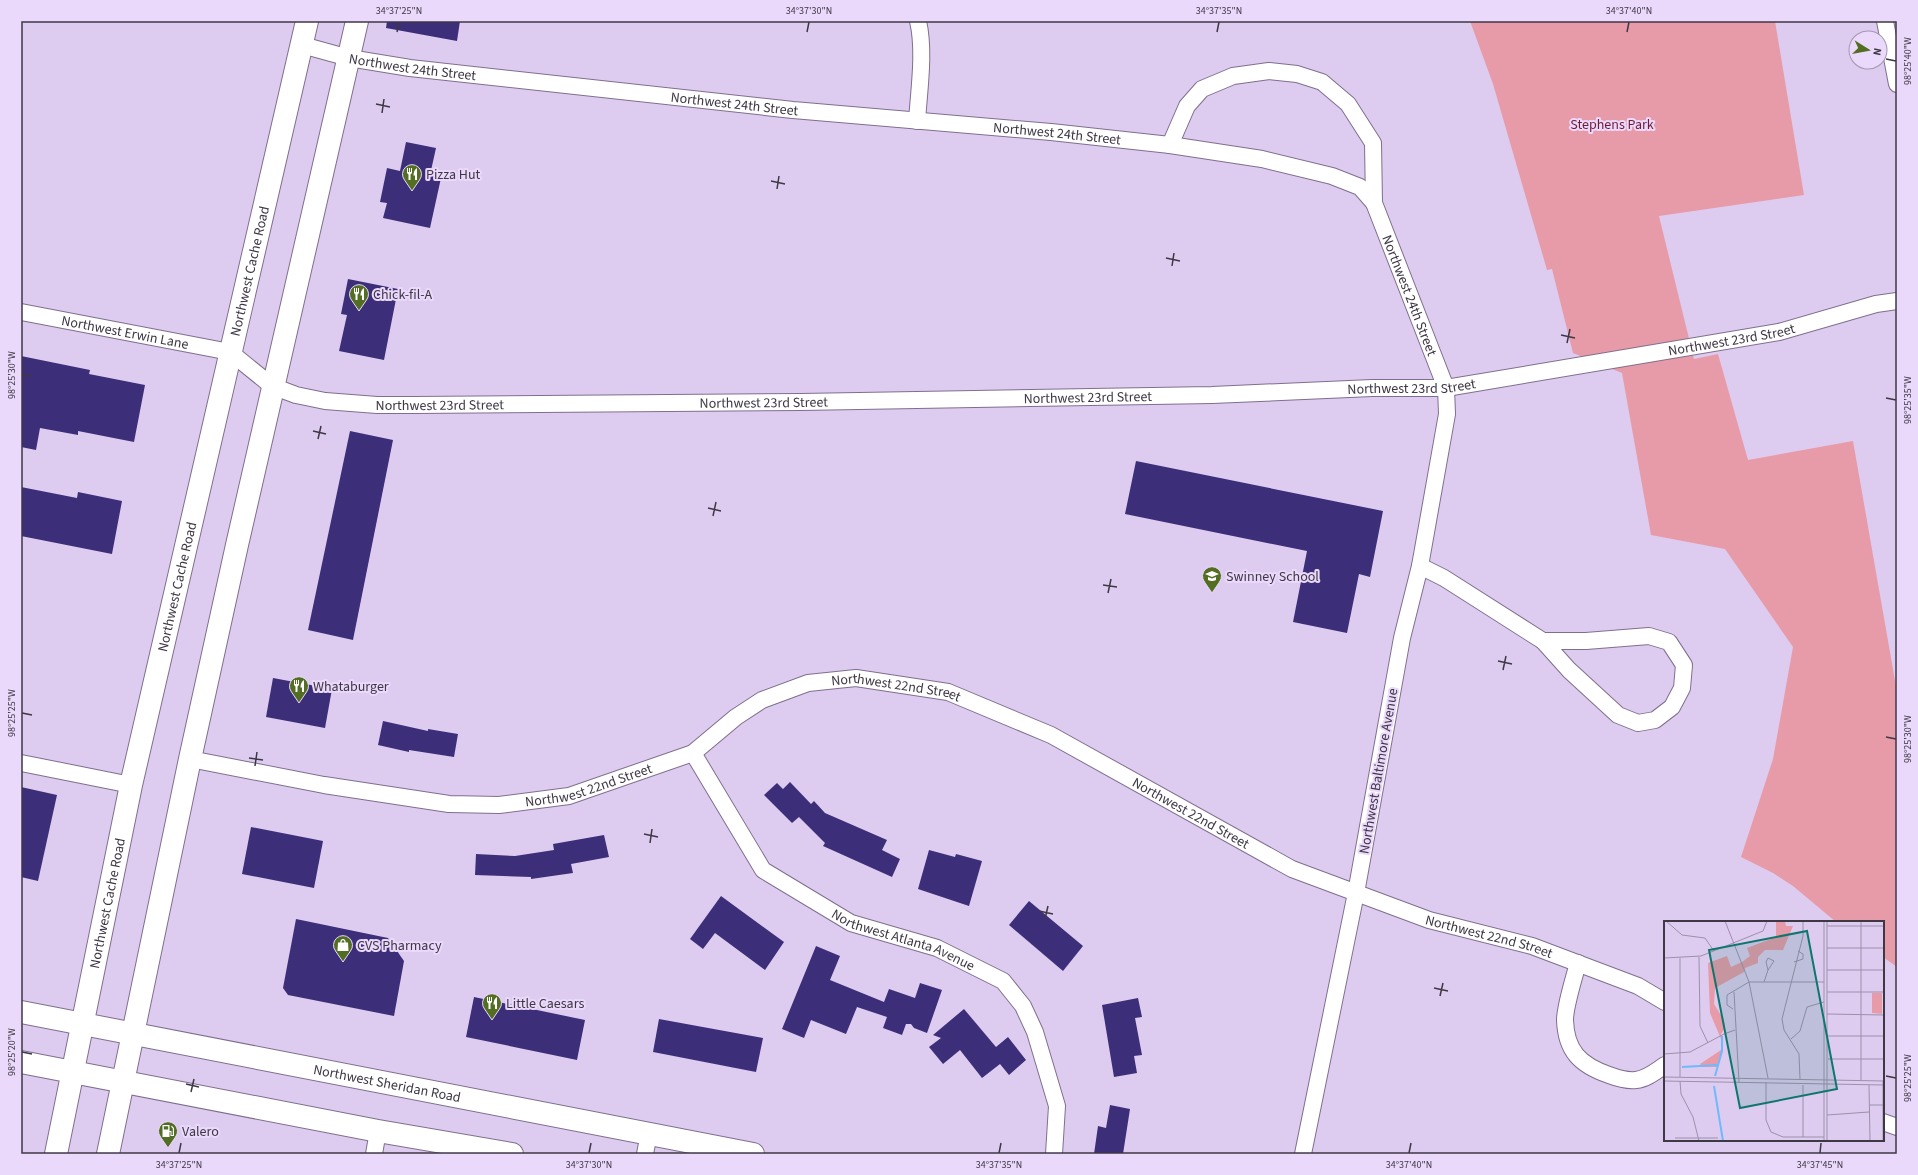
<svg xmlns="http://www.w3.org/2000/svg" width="1918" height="1175" font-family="'Source Sans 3',sans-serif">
	<rect width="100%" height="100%" fill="#ddccef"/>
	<!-- green -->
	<path fill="#e79ba8" d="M1470,21H1775L1804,195L1659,216L1694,359L1718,354L1748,460L1853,441L1897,692V967L1883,957V922H1836L1793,886L1773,873L1741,857L1773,759L1793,647L1725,549L1651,535L1622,373L1573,353L1552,269L1547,270L1493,84Z"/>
	<!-- building -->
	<g fill="#3d2e79">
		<path d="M387,21H460L457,41L386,28Z"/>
		<path d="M406,142L436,148L430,175L441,178L430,228L383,218L387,203L380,202L387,168L400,171Z"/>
		<path d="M348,279L398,289L384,360L339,351L347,315L341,314Z"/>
		<path d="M21,356L90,370L89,374L145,385L134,442L78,431V435L40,428L36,450L21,447Z"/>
		<path d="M350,431L393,440L353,640L308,630Z"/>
		<path d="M1136,461L1383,511L1370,577L1359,574L1347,633L1293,622L1307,551L1125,514Z"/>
		<path d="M21,487L77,498L78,492L122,501L112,554L21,536Z"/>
		<path d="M273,678L332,689L325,728L266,717Z"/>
		<path d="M383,721L428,731V729L458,734L454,757L409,750V752L378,745Z"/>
		<path d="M790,782L811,804L814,801L825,813L887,840L882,850L900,859L892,877L823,846L825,843L799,817L792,823L764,795L777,783L783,789Z"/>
		<path d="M21,787L57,795L38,881L21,877Z"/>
		<path d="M251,827L323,841L314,888L242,874Z"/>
		<path d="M604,835L609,857L571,864L573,873L531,879V877L475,875L476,854L515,856L554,850L553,844Z"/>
		<path d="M929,850L955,857L956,854L982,861L969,906L918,889Z"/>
		<path d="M721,896L784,942L765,970L715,933L703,949L690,939Z"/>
		<path d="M1029,901L1083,946L1063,971L1009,925Z"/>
		<path d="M296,919L388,938L404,961L394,1016L288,995L283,988Z"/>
		<path d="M816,946L840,956L830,980L884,1002L889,989L915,998L920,983L942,990L927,1033L914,1028L911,1024H906L902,1035L883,1028L887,1017L857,1007L846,1034L811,1020L804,1038L782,1029Z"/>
		<path d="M474,997L585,1020L577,1060L466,1037Z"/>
		<path d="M1138,998L1142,1017L1135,1018L1142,1055L1134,1056L1137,1073L1114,1077L1102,1005Z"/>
		<path d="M964,1009L996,1047L1008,1037L1026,1060L1009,1075L1000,1064L982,1078L960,1050L943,1064L929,1047L941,1038L933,1035Z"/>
		<path d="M659,1019L763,1038L756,1072L653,1052Z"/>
		<path d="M1110,1105L1130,1109L1123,1154H1094L1098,1126L1106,1128Z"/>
	</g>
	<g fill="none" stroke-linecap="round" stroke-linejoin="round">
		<defs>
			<g id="minor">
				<path d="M1885,21L1897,84"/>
				<path id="s1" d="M302,45L349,58L410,68L793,110L1051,132L1170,145L1262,159L1332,176L1360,187L1374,203"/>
				<path d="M917,121C919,90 925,51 918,21"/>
				<path id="s2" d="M1170,145L1187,106L1202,89L1233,76L1269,71L1297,74L1322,82L1348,104L1373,143L1374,203L1446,388L1447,414L1420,566L1402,638L1356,893L1303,1154"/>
				<path id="s3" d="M21,312L230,352L272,386L296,395L325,401L377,405H414L801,402L1212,395L1372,388H1446L1779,332L1876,304L1897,301"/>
				<path d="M1420,566L1444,578L1543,641"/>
				<path d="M1649,636L1669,642L1684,665L1682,688L1672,707L1655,720L1638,723L1618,715L1569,670L1543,641H1586Z"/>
				<path id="s4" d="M693,753L763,870L851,923L937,948L1003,981L1023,1006L1035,1032L1057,1106L1054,1154"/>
				<path id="s5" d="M190,759L324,785L449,804L499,805L569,796L693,753L736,717L762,700L808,683L856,678L948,692L1051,735L1292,869L1429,920L1532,946L1638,986L1665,1002"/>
				<path d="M21,763L131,785"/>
				<path d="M1578,963C1574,978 1565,1006 1565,1020C1566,1051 1580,1065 1609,1075C1617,1078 1627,1081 1636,1080C1647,1079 1656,1071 1665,1065"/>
				<path d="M1883,1122L1897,1127"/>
				<path d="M374,1154L378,1131"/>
				<path d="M645,1154L649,1133"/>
			</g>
			<g id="primary">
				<path id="s6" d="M21,1012L753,1154"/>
				<path d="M21,1062L378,1131L512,1154"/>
				<path id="s7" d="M56,1154L131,785L307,21"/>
				<path d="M108,1154L190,759L237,545L357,21"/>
			</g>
		</defs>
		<!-- minor casing -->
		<use href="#minor" stroke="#7f6f8e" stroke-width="18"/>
		<!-- primary casing -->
		<use href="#primary" stroke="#7f6f8e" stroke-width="24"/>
		<!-- minor -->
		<use href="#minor" stroke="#fff" stroke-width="16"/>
		<!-- primary -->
		<use href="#primary" stroke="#fff" stroke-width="22"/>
	</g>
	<!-- ticks -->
	<path fill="none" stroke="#3e3744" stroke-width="1.5" d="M397,32L399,22M807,32L809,22M1217,32L1219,22M1627,32L1629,22M1886,59L1896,61M376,104L390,107M382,113L384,99M771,181L785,184M777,189L779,176M1166,258L1180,261M1172,266L1174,253M1561,335L1575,338M1567,343L1570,329M22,375L32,376M1886,398L1896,400M313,431L326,434M318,439L321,426M708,508L721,511M713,516L716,502M1103,585L1117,587M1108,593L1111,579M1498,661L1512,664M1503,670L1506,656M22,713L32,715M1886,737L1896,739M249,758L263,760M255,766L257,752M644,834L658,837M650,843L652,829M1039,911L1053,914M1045,919L1048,906M1434,988L1448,991M1440,996L1443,983M22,1052L32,1054M1886,1076L1896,1078M186,1084L199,1087M191,1092L194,1079M179,1153L181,1143M589,1153L591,1143M999,1153L1001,1143M1409,1153L1411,1143M1820,1153L1821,1143"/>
	<!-- icons -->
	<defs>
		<symbol id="restaurant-pin" viewBox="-11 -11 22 30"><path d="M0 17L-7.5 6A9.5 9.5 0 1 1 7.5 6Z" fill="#516e22" stroke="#ebd9fc"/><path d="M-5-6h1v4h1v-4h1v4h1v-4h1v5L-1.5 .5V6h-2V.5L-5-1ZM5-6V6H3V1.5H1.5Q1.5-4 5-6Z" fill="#fff"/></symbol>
		<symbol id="school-pin" viewBox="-11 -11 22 30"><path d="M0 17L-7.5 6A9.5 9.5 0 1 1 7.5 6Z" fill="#516e22" stroke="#ebd9fc"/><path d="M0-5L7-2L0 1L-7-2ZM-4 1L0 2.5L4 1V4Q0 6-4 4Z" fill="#fff"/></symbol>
		<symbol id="shop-pin" viewBox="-11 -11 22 30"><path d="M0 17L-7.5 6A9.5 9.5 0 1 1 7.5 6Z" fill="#516e22" stroke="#ebd9fc"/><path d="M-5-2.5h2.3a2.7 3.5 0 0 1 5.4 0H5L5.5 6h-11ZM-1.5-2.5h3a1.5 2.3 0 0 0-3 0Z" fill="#fff"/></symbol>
		<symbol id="fuel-pin" viewBox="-11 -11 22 30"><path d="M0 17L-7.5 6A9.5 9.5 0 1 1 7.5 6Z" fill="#516e22" stroke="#ebd9fc"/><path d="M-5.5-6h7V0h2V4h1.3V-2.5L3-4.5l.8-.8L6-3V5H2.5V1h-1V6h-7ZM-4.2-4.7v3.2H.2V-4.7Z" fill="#fff"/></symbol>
	</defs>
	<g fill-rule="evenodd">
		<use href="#restaurant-pin" x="401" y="163" width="22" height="30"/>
		<use href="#restaurant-pin" x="348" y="283" width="22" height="30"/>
		<use href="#school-pin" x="1201" y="565" width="22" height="30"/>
		<use href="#restaurant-pin" x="288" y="675" width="22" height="30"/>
		<use href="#shop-pin" x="332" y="934" width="22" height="30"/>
		<use href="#restaurant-pin" x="481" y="992" width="22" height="30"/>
		<use href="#fuel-pin" x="157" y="1120" width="22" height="30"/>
	</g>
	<g text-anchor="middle" stroke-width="4" stroke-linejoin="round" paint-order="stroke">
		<!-- street labels -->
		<g font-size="14" fill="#3e3744" stroke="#ebd9fc">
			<text dy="5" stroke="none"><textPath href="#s1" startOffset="113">Northwest 24th Street</textPath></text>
			<text dy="5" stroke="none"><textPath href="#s1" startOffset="437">Northwest 24th Street</textPath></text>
			<text dy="5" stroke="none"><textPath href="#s1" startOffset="761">Northwest 24th Street</textPath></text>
			<text dy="5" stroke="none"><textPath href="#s7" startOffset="904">Northwest Cache Road</textPath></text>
			<text dy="5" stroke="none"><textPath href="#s2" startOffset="429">Northwest 24th Street</textPath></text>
			<text dy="5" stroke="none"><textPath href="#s3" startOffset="106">Northwest Erwin Lane</textPath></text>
			<text dy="5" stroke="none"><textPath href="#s3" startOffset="1733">Northwest 23rd Street</textPath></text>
			<text dy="5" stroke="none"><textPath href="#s3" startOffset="1409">Northwest 23rd Street</textPath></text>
			<text dy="5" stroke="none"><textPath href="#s3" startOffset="1085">Northwest 23rd Street</textPath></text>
			<text dy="5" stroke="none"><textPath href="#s3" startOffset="761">Northwest 23rd Street</textPath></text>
			<text dy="5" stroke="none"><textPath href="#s3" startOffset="437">Northwest 23rd Street</textPath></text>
			<text dy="5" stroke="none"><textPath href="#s7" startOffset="580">Northwest Cache Road</textPath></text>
			<text dy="5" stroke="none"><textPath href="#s5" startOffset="740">Northwest 22nd Street</textPath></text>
			<text transform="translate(1378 771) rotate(-80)" y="5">Northwest Baltimore Avenue</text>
			<text dy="5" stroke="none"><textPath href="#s5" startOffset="405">Northwest 22nd Street</textPath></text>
			<text dy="5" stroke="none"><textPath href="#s5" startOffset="1064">Northwest 22nd Street</textPath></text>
			<text dy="5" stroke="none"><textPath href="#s7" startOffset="256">Northwest Cache Road</textPath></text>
			<text dy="5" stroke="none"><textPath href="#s5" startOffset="1388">Northwest 22nd Street</textPath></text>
			<text dy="5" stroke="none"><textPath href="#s4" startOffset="294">Northwest Atlanta Avenue</textPath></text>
			<text dy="5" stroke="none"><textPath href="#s6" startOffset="373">Northwest Sheridan Road</textPath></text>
		</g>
		<!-- park labels -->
		<g font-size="14" fill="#711a34" stroke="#ebd9fc">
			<text x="1612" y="129">Stephens Park</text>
		</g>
		<!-- poi labels -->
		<g font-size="14" fill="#3e3744" stroke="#ebd9fc" text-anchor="start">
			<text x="426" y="179">Pizza Hut</text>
			<text x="373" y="299">Chick-fil-A</text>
			<text x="1226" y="581">Swinney School</text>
			<text x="313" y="691">Whataburger</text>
			<text x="357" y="950">CVS Pharmacy</text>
			<text x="506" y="1008">Little Caesars</text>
			<text x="182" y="1136">Valero</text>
		</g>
	</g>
	<!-- overview -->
	<g transform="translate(1664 921)">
		<rect width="220" height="220" fill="#ddccef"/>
		<path d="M112,0H121L122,5H129L119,29H101L94,36V42L81,47L80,51L51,67L50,83L60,99L61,107L57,113L58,130L53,146H38L36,143L57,129V118L46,92L44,42L63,35L67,46L78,41L86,35L83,27L112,16ZM208,72H218V93L208,92Z" fill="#e79ba8"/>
		<path fill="none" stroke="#70b9fd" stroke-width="2" d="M18,146L53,144M51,155L58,130V115M50,165L59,220"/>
		<path fill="none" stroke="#9d90ab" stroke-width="1" d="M2,0L18,14L41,17L50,30M61,0L85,61L104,157M163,0V220M163,5H220M163,27H220M35,36L36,105L44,122M0,37L37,35L99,10L103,0M16,37V156M104,37L110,40L104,49L102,41ZM130,41L139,38V33L134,30M163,49H220M100,61L104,49M70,71L75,161M163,71H220M69,88L63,84V74L85,61H160M163,93L220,94M163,115H220M127,118L136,110L143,86L160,81M0,133L26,131L60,113L71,109M164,138H220M0,156L220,160M136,158L135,133L120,109L118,98L139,15V0M197,159V0M0,160L220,164M16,160L17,173L29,196L35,220M102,161V199L107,211L119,216H160M205,164L206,220M205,184H219M163,194L205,191M139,216V164M11,217H54M160,220V0M219,220V160"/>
		<path fill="#0f766e" fill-opacity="0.15" stroke="#0f766e" stroke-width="2" d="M143,10L173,168L76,187L45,29Z"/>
		<rect width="220" height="220" fill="none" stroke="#3e3744" stroke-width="2"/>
	</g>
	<!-- border -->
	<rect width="1918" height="1175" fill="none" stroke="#ebd9fc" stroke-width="44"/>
	<!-- north arrow -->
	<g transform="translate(1868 50) rotate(101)"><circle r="19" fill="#ebd9fc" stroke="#a698b2"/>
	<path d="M0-3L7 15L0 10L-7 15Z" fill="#516e22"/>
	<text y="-6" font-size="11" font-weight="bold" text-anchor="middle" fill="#3e3744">N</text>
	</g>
	<rect x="22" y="22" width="1874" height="1131" fill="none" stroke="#3e3744" stroke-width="1.5"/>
	<g font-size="10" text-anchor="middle" fill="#3e3744">
		<text x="399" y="14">34°37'25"N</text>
		<text x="809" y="14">34°37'30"N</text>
		<text x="1219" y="14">34°37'35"N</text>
		<text x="1629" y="14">34°37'40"N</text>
		<text transform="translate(1907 61) rotate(-90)" y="4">98°25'40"W</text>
		<text transform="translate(11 375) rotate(-90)" y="4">98°25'30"W</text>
		<text transform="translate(1907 400) rotate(-90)" y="4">98°25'35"W</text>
		<text transform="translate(11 713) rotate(-90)" y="4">98°25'25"W</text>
		<text transform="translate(1907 739) rotate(-90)" y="4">98°25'30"W</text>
		<text transform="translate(11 1052) rotate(-90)" y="4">98°25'20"W</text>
		<text transform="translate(1907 1078) rotate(-90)" y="4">98°25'25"W</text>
		<text x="179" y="1168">34°37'25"N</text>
		<text x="589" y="1168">34°37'30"N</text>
		<text x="999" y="1168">34°37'35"N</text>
		<text x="1409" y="1168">34°37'40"N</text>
		<text x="1820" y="1168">34°37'45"N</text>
	</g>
</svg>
